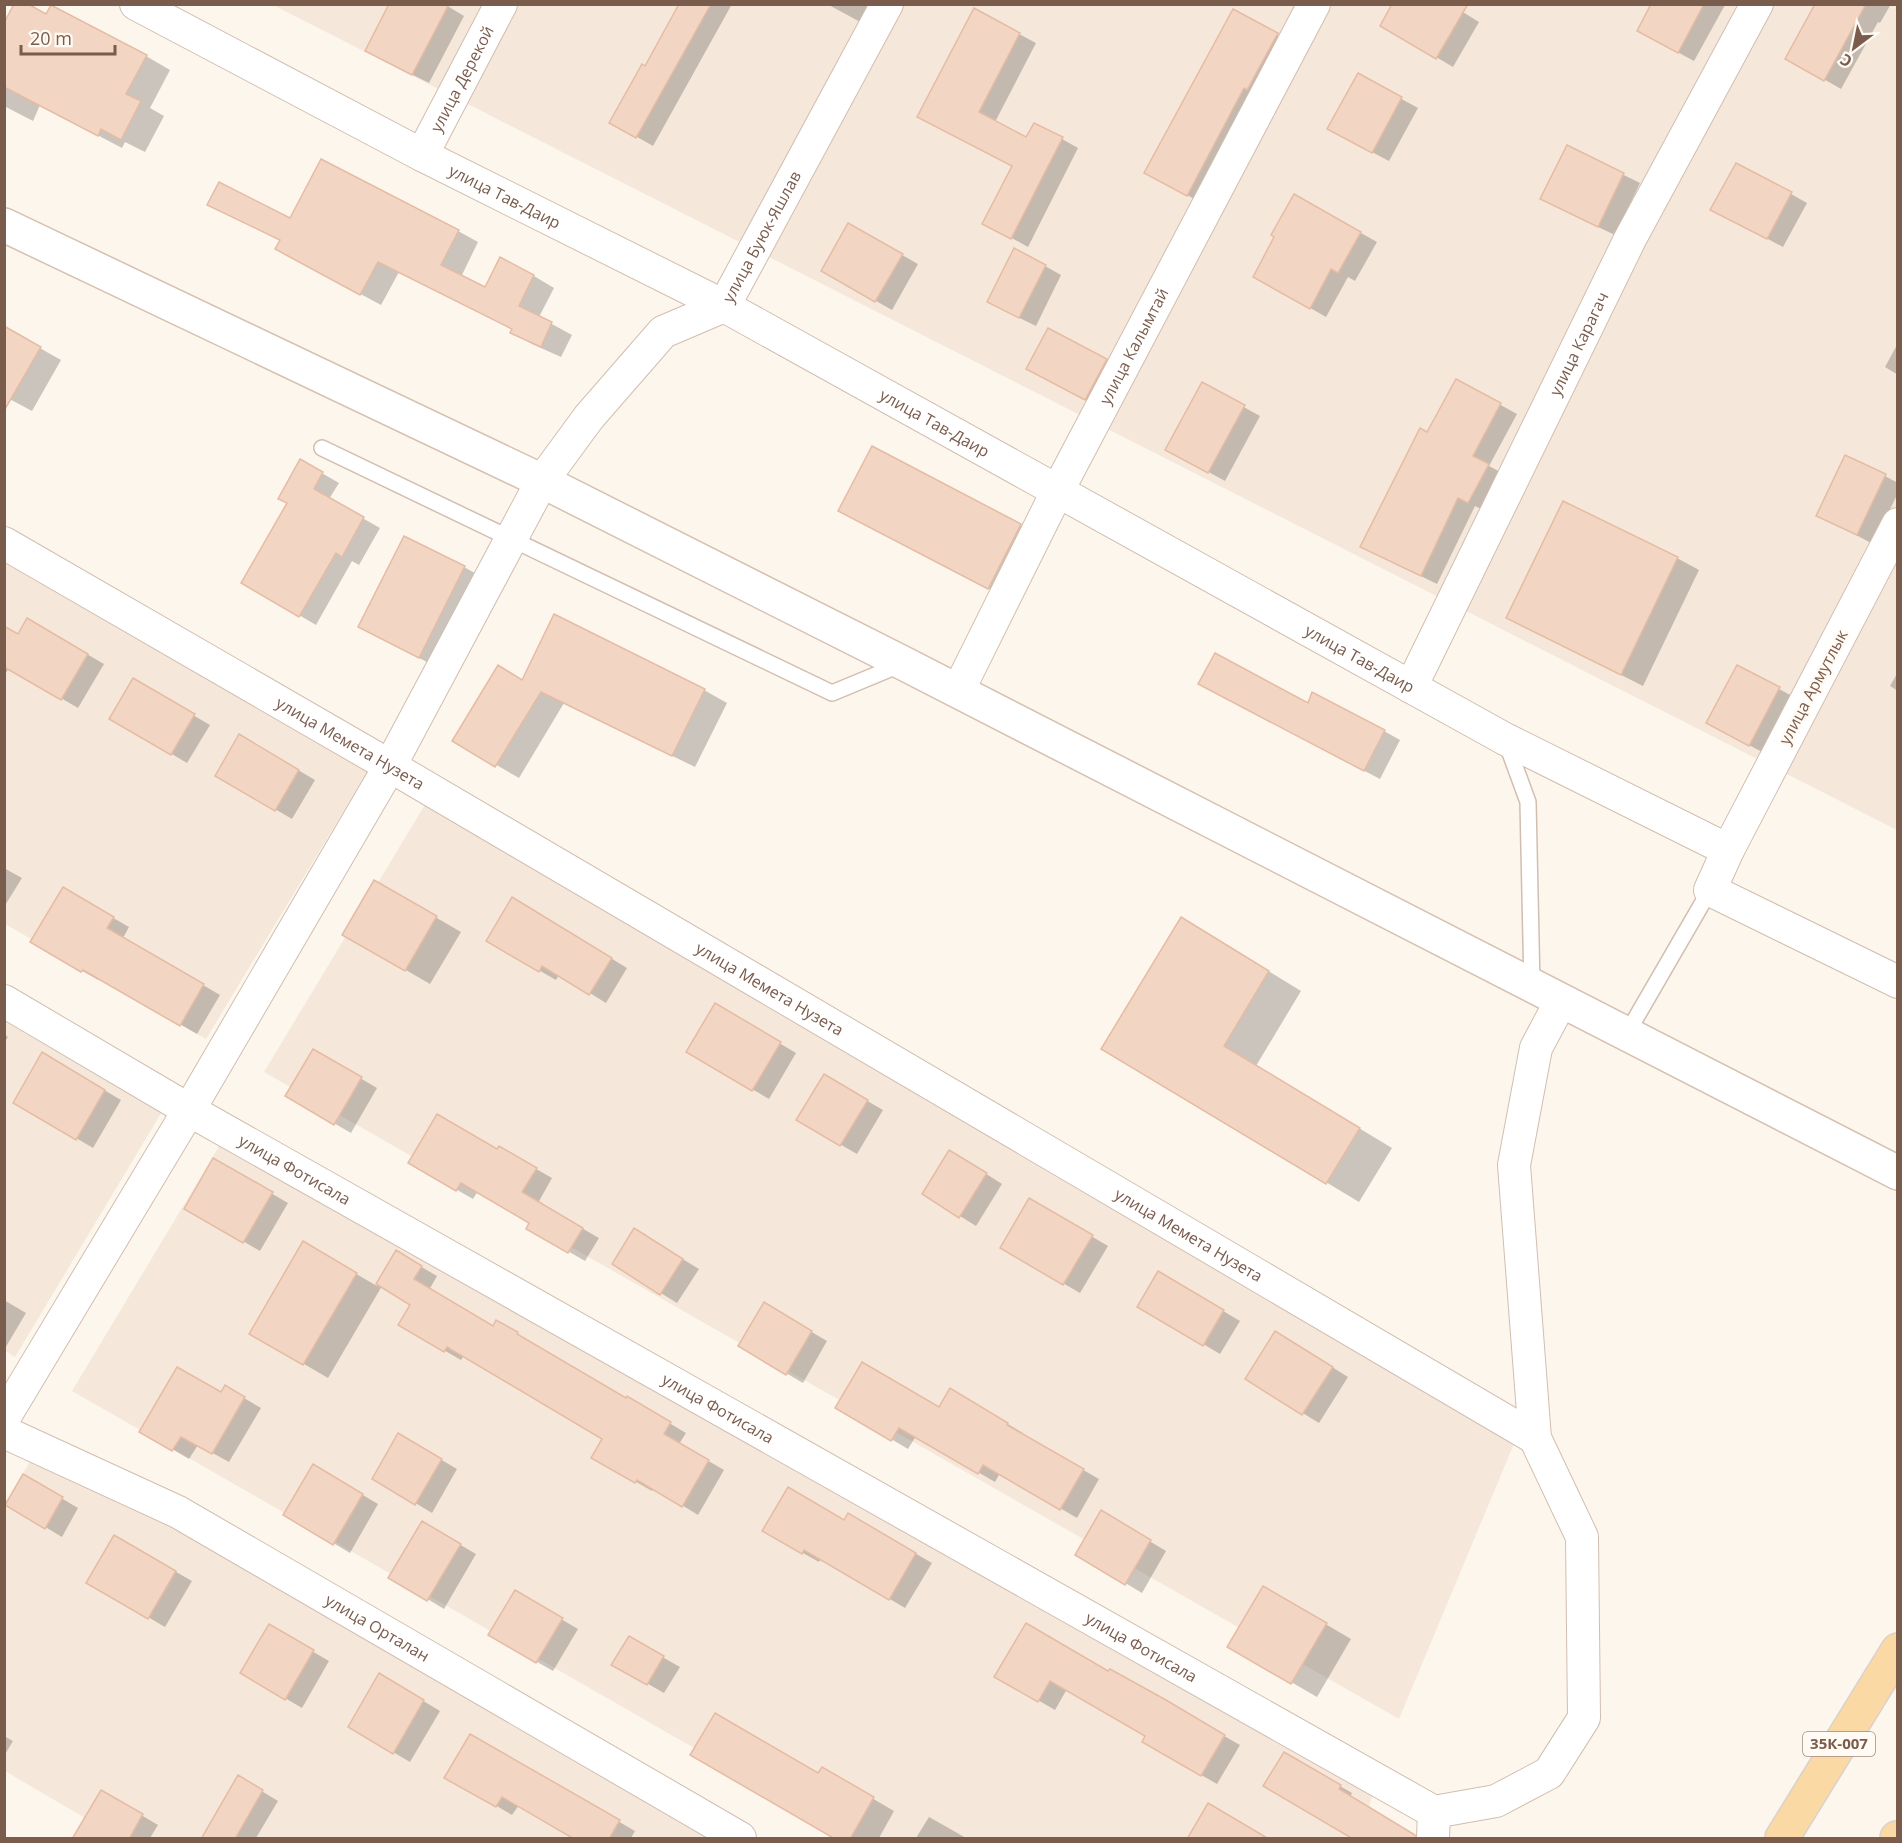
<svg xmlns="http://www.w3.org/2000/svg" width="1902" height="1843" font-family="'Open Sans',sans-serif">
	<rect width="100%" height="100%" fill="#fdf6ec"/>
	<!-- residential -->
	<g fill="#f5e8da">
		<path d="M273,5H1897V830Z"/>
		<path d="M5,550L372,764L206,1039L5,924Z"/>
		<path d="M429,798L1521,1427L1399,1719L264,1072Z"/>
		<path d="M5,1000L172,1095L15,1357L5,1351Z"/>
		<path d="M230,1128L1376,1783L1360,1838H851L72,1391Z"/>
		<path d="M38,1448L719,1838H119L5,1771V1504Z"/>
	</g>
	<!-- shadow -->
	<g fill="#0003">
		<path d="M444,4L464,16L429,83L383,60Z"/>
		<path d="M680,4H732L653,146L611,122L646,68Z"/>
		<path d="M827,4H888L875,30Z"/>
		<path d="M1450,4L1479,22L1453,67L1382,25Z"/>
		<path d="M1653,4H1724L1725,5L1694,61L1655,40Z"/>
		<path d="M1818,4H1891L1880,23L1878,22L1841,89L1787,58Z"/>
		<path d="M47,16L146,56L170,70L150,108L164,116L145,152L125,142L122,148L40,105L33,121L4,106V30Z"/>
		<path d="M1019,34L1036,43L995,122L1027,139H1062L1078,148L1028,247L1001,232L1013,166L936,125Z"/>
		<path d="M1277,35L1293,44L1203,204L1162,181Z"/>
		<path d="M1358,75L1418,108L1389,161L1345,138Z"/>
		<path d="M1567,147L1640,183L1615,235L1558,208Z"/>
		<path d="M1791,194L1807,203L1783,247L1729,218Z"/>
		<path d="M1295,196L1377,242L1355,281L1348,277L1326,317L1255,276Z"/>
		<path d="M209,205L291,220L458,231L478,242L461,277L485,289L501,259L534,276L554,288L539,317L572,335L561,357L532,344L512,332L513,330L399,272L381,305L297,260L281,241Z"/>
		<path d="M849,225L918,264L892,310L823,271Z"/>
		<path d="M1045,266L1061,275L1036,326L1005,311Z"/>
		<path d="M4,328L61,360L32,411L4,396Z"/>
		<path d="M1898,343V375L1885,367Z"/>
		<path d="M1106,360L1122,370L1101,408L1044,378Z"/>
		<path d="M1457,381L1517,414L1489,466L1504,474L1485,511L1475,506L1437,584L1362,547L1428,434Z"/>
		<path d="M1202,384L1260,416L1225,481L1183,458Z"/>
		<path d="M301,461L339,483L329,499L380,528L359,565L352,561L316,625L243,582L289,503Z"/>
		<path d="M1885,476L1898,483V493L1873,544L1818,515Z"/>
		<path d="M865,524L1020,525L1045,539L1014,602Z"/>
		<path d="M1677,558L1699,570L1643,686L1507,617Z"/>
		<path d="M464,567L489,581L444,671L360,627Z"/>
		<path d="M28,620L104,664L78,708L9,668L4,676V627L19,636Z"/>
		<path d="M1738,667L1796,698L1766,754L1724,732Z"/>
		<path d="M1898,672V691L1890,686Z"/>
		<path d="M133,680L210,725L187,763L111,718Z"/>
		<path d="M523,682L704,690L727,703L695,767L564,703L519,778L455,741Z"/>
		<path d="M1216,693L1308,705L1384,731L1400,740L1380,779Z"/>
		<path d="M240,736L315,780L292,819L217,775Z"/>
		<path d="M4,868L22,878L4,907Z"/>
		<path d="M375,882L461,932L430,984L344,934Z"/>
		<path d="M63,889L129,927L123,938L220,995L197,1034L99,978L98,980L32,942Z"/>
		<path d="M529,908L627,968L606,1003L559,974L556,980L488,941Z"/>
		<path d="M1214,938L1301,991L1256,1066L1392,1148L1359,1202L1104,1048Z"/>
		<path d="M715,1005L796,1053L769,1099L688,1052Z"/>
		<path d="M4,1034L8,1037L4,1043Z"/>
		<path d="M314,1051L377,1088L351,1133L287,1096Z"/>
		<path d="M43,1054L121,1100L93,1148L15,1102Z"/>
		<path d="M824,1076L883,1110L857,1154L798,1120Z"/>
		<path d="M499,1148L552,1178L538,1203L599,1238L585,1261L528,1228L531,1223L478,1191L473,1199L410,1163L498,1151Z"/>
		<path d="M214,1160L288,1203L260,1251L186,1208Z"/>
		<path d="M966,1161L1002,1184L976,1226L960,1216Z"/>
		<path d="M1030,1200L1108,1246L1080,1293L1002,1248Z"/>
		<path d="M651,1240L699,1269L677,1303L614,1264Z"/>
		<path d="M303,1243L377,1286L396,1252L437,1276L429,1290L493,1328L497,1322L627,1400V1398L686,1433L679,1444L724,1470L698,1515L654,1488L652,1491L593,1457L604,1439L464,1355L461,1360L400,1325L412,1304L382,1286L328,1378L251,1333Z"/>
		<path d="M1159,1273L1240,1321L1220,1354L1139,1306Z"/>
		<path d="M4,1300L26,1313L4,1350Z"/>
		<path d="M764,1304L827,1341L803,1383L740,1346Z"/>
		<path d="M1292,1342L1348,1377L1319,1423L1247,1379Z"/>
		<path d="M225,1387L261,1408L229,1462L198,1445L189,1459L141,1431L221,1394Z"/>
		<path d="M950,1390L1023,1433L1022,1435L1099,1479L1077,1518L1000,1473L995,1482L916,1436L908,1449L837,1407L939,1409Z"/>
		<path d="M399,1435L457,1469L432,1513L374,1478Z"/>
		<path d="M314,1466L378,1504L350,1553L285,1514Z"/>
		<path d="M24,1476L78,1508L62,1537L7,1504Z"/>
		<path d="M1101,1512L1166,1551L1142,1593L1077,1554Z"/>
		<path d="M849,1515L932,1563L905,1608L821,1558L819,1562L764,1531L845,1522Z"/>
		<path d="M423,1523L476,1554L444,1609L391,1577Z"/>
		<path d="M115,1537L192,1581L165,1627L88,1582Z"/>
		<path d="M1264,1588L1351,1639L1317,1697L1229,1646Z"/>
		<path d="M515,1592L578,1629L553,1671L490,1635Z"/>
		<path d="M269,1626L329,1661L302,1708L242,1673Z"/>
		<path d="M629,1638L680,1667L664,1693L613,1664Z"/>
		<path d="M1110,1671L1240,1745L1217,1784L1144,1742L1147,1736L1067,1689L1055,1710L996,1676L1109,1673Z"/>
		<path d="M380,1675L440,1711L410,1762L350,1727Z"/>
		<path d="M4,1736L13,1741L4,1756Z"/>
		<path d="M471,1736L635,1831L631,1838H576L519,1805L512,1815L447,1777Z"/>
		<path d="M1284,1754L1352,1793L1350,1797L1418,1838H1349L1351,1835Z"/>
		<path d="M822,1769L894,1811L879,1838H838L819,1775Z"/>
		<path d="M238,1777L278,1801L256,1838H203Z"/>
		<path d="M102,1792L158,1825L150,1838H84Z"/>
		<path d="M929,1817L945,1826L966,1838H916Z"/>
	</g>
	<!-- building -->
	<g fill="#f3d5c3" stroke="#e6bba3" stroke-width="1.5">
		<path d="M14,4H28L46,14L51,5L147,55L126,94L141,101L121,140L101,129L98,136L4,87V23Z"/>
		<path d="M389,4H449L412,75L365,51Z"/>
		<path d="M679,4H711L636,138L609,123L642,64L645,66Z"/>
		<path d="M1392,4H1468L1436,59L1380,26Z"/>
		<path d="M1651,4H1704L1678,53L1637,31Z"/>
		<path d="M1815,4H1866L1824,81L1785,59Z"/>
		<path d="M974,8L1020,33L979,112L1026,137L1034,123L1063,137L1011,239L982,224L1012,166L917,117Z"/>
		<path d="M1233,9L1278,33L1247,90L1244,88L1187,196L1144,173Z"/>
		<path d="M1358,73L1402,97L1372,153L1327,129Z"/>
		<path d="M1567,145L1624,173L1598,227L1540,199Z"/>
		<path d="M321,159L459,230L441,265L485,287L500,257L534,275L519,306L552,322L541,347L510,333L512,329L378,262L360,295L275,249L280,240L207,205L219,182L290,218Z"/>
		<path d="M1736,163L1792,192L1767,239L1710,210Z"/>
		<path d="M1294,194L1361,232L1338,273L1331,269L1310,309L1253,277L1274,237L1271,235Z"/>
		<path d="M848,223L903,254L875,302L821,271Z"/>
		<path d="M1014,248L1046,265L1019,318L987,302Z"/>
		<path d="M4,326L41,347L4,411Z"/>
		<path d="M1048,328L1107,359L1085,400L1026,369Z"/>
		<path d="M1456,379L1501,403L1473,456L1489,464L1468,503L1458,498L1421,576L1360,547L1420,428L1427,432Z"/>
		<path d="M1202,382L1245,405L1208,473L1165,450Z"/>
		<path d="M872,446L1021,524L988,589L838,511Z"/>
		<path d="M1845,455L1886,474L1857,535L1816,516Z"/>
		<path d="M300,459L323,472L314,489L364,517L342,557L336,553L299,617L241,583L287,503L278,499Z"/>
		<path d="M1563,501L1678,557L1621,675L1506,618Z"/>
		<path d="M404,536L465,566L419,658L358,627Z"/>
		<path d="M554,614L705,689L672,756L541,692L495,767L452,741L498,665L522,680Z"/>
		<path d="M27,618L88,654L61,700L4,667V626L18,634Z"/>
		<path d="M1215,653L1308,703L1312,692L1385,730L1364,771L1198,684Z"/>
		<path d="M1737,665L1780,687L1749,746L1706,723Z"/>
		<path d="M133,678L195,714L171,755L109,719Z"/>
		<path d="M239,734L299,770L275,811L215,776Z"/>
		<path d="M374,880L437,916L405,971L342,935Z"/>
		<path d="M63,887L114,917L107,928L204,984L180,1026L83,970L81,972L30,942Z"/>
		<path d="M512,897L612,958L589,995L542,966L539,972L486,941Z"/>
		<path d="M1181,917L1269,971L1224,1046L1360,1128L1326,1184L1101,1049Z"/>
		<path d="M715,1003L781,1042L752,1091L686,1052Z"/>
		<path d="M313,1049L362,1077L334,1125L285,1096Z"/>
		<path d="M42,1052L105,1090L76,1140L13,1103Z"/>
		<path d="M824,1074L868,1100L840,1146L796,1120Z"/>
		<path d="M437,1114L497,1149L499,1146L537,1168L522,1192L583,1228L568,1253L526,1229L529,1223L461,1183L456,1191L408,1163Z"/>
		<path d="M949,1150L987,1173L959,1218L922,1194Z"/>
		<path d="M213,1158L273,1192L243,1243L184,1209Z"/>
		<path d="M1029,1198L1093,1235L1063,1285L1000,1248Z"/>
		<path d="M634,1228L683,1259L660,1295L612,1264Z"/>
		<path d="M303,1241L357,1273L303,1365L249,1334Z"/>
		<path d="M396,1250L422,1266L414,1279L493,1326L496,1320L518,1332L517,1334L626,1398L627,1396L671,1422L664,1434L709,1460L682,1507L637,1480L635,1483L591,1458L602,1439L447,1347L444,1352L398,1325L410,1305L376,1284Z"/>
		<path d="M1158,1271L1224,1310L1203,1346L1137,1307Z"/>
		<path d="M764,1302L812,1331L786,1375L738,1346Z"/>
		<path d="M1275,1331L1333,1367L1302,1415L1245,1379Z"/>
		<path d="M862,1362L939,1407L950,1388L1008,1423L1007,1425L1084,1469L1060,1510L983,1465L978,1474L899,1428L891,1441L835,1408Z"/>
		<path d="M177,1367L221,1392L225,1385L245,1397L212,1454L181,1437L172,1451L139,1432Z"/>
		<path d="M398,1433L442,1459L415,1505L372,1479Z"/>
		<path d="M313,1464L363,1494L333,1545L283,1515Z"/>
		<path d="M23,1474L63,1497L45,1529L5,1505Z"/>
		<path d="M788,1487L844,1520L848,1513L916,1553L889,1600L804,1550L802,1554L762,1531Z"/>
		<path d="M1101,1510L1151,1540L1125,1585L1075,1555Z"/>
		<path d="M422,1521L461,1544L427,1601L388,1578Z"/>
		<path d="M114,1535L176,1571L148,1619L86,1583Z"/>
		<path d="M1263,1586L1327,1623L1291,1684L1227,1647Z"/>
		<path d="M515,1590L563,1618L536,1663L488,1635Z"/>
		<path d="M1026,1623L1108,1671L1110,1669L1166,1700L1225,1735L1201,1776L1142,1742L1145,1736L1050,1681L1038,1702L994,1677Z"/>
		<path d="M269,1624L314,1650L285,1700L240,1673Z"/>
		<path d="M629,1636L664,1656L647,1685L611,1665Z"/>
		<path d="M379,1673L424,1700L393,1754L348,1727Z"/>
		<path d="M715,1713L818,1773L822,1767L874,1797L850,1839H835L690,1755Z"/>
		<path d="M470,1734L620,1820L609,1839H574L502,1797L496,1807L444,1778Z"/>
		<path d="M1284,1752L1341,1785L1339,1789L1415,1835V1839H1353L1263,1786Z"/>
		<path d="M238,1775L263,1790L235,1839H201Z"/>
		<path d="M101,1790L143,1814L129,1839H72Z"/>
		<path d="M1208,1803L1269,1839H1187Z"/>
	</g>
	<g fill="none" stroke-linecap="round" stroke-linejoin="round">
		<defs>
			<g id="service">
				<path d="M322,448L832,693L902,664"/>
				<path d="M1506,742L1528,802L1532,987"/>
				<path d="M1626,1035L1710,890"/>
			</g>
			<g id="minor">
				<path id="s1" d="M136,4L422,155L724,306L1505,739L1728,850"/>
				<path id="s2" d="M422,155L501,4"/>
				<path d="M1898,524L1728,850L1710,890L1898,982"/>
				<path id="s3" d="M4,543L390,766L1535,1438"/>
				<path id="s4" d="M1411,687L1630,239L1757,4"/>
				<path id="s5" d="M958,691L1058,490L1314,4"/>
				<path id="s6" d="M4,1001L189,1110L1434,1812"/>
				<path id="s7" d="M4,1418L189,1110L390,766L542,481L589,417L663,332L724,306L887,4"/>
				<path id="s8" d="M4,1432L178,1512L740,1838"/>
				<path d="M1433,1838L1434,1812L1496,1801L1549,1773L1584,1718L1582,1537L1535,1438L1514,1165L1536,1048L1561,1001"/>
			</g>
			<path id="secondary" d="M4,225L542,481L903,663L1898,1173"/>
			<g id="primary">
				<path d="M1782,1838L1898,1650"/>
				<path d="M1897,1838H1898"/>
			</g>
		</defs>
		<!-- service casing -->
		<use href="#service" stroke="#d1beb0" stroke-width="18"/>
		<!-- minor casing -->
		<use href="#minor" stroke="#d1beb0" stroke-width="34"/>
		<!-- secondary casing -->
		<use href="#secondary" stroke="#d6c0b0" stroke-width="36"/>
		<!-- primary casing -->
		<use href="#primary" stroke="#dad1cd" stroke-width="36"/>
		<!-- service -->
		<use href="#service" stroke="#fff" stroke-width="15"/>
		<!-- minor -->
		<use href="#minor" stroke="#fff" stroke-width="32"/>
		<!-- secondary -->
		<use href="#secondary" stroke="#fff" stroke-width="33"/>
		<!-- primary -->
		<use href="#primary" stroke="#fbd9a5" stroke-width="33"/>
	</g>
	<g text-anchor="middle" stroke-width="5" stroke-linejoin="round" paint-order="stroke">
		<!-- shield labels -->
		<rect fill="#fffaf3" stroke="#a28b7f" stroke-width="1.5" x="1803" y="1732" width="72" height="24" rx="4.5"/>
		<g font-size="15" font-weight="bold" fill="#7a5c4d">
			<text x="1839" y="1749">35К-007</text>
		</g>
		<!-- street labels -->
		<g font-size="16" fill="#7a5c4d" stroke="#fffaf3">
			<text dy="6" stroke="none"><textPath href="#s2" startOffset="86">улица Дерекой</textPath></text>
			<text dy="6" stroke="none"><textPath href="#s1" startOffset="416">улица Тав-Даир</textPath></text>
			<text dy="6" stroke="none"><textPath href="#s7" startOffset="1418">улица Буюк-Яшлав</textPath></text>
			<text dy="6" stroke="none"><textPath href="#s4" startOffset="382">улица Карагач</textPath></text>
			<text dy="6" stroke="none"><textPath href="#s5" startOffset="387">улица Калымтай</textPath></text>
			<text dy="6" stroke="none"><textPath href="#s1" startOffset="902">улица Тав-Даир</textPath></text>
			<text dy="6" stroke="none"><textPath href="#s1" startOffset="1388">улица Тав-Даир</textPath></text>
			<text transform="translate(1813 687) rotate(-62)" y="6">улица Армутлык</text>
			<text dy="6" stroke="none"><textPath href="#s3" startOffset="400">улица Мемета Нузета</textPath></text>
			<text dy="6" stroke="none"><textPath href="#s3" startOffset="886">улица Мемета Нузета</textPath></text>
			<text dy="6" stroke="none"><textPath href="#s6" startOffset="336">улица Фотисала</textPath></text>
			<text dy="6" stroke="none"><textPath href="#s3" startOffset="1372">улица Мемета Нузета</textPath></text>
			<text dy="6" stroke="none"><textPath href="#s6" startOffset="822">улица Фотисала</textPath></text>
			<text dy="6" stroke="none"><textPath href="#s8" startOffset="422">улица Орталан</textPath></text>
			<text dy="6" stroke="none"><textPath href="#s6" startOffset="1308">улица Фотисала</textPath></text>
		</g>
	</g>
	<!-- border -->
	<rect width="1902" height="1843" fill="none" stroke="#7a5c4d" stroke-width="12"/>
	<!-- north arrow -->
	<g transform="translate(1854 48) rotate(212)" stroke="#fffaf3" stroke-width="4.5" paint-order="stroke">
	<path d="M0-4.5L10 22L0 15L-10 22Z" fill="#7a5c4d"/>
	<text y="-9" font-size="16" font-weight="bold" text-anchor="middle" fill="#7a5c4d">С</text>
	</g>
	<!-- scale -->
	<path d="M21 45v9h94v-9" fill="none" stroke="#7a5c4d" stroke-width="3"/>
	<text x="30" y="45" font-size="18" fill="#7a5c4d" stroke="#fffaf3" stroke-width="4.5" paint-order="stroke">20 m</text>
</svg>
